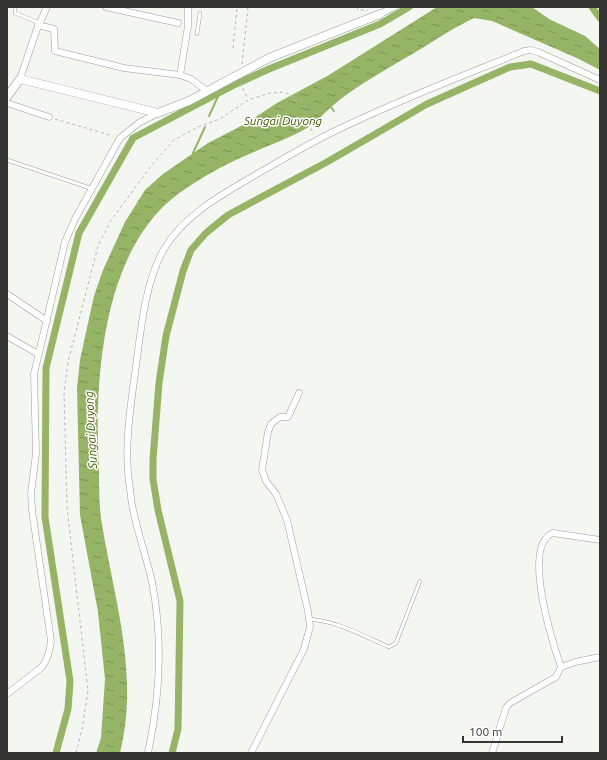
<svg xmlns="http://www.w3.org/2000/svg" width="607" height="760" font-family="Ubuntu,sans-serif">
	<defs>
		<pattern id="water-ripples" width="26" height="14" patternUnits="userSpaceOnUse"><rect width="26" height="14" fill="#96b466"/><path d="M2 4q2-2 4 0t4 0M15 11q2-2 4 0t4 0" fill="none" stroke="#7b9355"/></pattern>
	</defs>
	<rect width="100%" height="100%" fill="#f4f6f1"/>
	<!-- water -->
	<path fill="url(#water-ripples)" d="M437,7H532L549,19L585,36L600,49V70L579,59L492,21L474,18C453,28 434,41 414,53C390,67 365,81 342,98C330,107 320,119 307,128C288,139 267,146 247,155C223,165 199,179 178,194C101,251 94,383 99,471C99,486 99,502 101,518C113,596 140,673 120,753H96L101,738L105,679L98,612L80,515L77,388L80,360L94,296L103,270L125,222L145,190L163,174L208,143L243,125L277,103L329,75Z"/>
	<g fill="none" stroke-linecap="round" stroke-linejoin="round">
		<!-- stream -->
		<g stroke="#96b466" stroke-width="2">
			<path d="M330,106L334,111"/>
			<path d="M209,116L220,92"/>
			<path d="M193,153L205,127"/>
		</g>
		<!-- canal -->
		<g stroke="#96b466" stroke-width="7">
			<path d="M592,7L600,18"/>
			<path d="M56,753L68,709L70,681L45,517L46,368L79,233L133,138L234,85L269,69L380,24L409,7"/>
			<path d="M172,753L178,729L180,601L158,510L153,479V459L159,383L166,336L183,271L191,250L206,233L228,215L327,162L427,104L510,67L531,64L600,91"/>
		</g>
		<defs>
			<g id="service">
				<path d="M15,7V13L39,23"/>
				<path d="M197,34L200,13"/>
				<path d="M7,160L93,189"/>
				<path d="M309,619C337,621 364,636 389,647L396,643L420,581"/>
			</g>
			<g id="minor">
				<path d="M106,7L178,23"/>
				<path d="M188,7V26L180,75L191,79L207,91"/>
				<path d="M380,14L394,7"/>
				<path d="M38,25L54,29L55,51L124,68L180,75"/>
				<path d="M20,79L37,29L47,7"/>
				<path d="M7,103L49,117"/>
				<path d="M7,294L47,321"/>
				<path d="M7,336L38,354"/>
				<path d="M561,667L575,662L600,657"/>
				<path d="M7,694L42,667C48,659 50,651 51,641L32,510L31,493L36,453L34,374L65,242L75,219L120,138L140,122L158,113"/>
				<path d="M148,753C160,697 163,638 152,582C147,559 139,537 134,514C131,504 131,493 129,482C124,445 131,403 136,366C141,329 145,282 164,249C185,214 223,194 257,174C283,159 308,144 335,131C396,101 460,77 524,51L531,50L538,52L600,80"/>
				<path d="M251,753L304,649L310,627L308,611L287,520L276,494L266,481L262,470L268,432L271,424L280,417H288L299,393"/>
				<path d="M492,753L506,708L510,703L556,677L561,667C553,644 521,545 553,533L600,540"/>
			</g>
			<path id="tertiary" d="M7,97L20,79L158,113L189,101L269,58L380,14"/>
		</defs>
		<!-- service casing -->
		<use href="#service" stroke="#9c9e99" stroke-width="4"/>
		<!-- minor casing -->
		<use href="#minor" stroke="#9c9e99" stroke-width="7"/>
		<!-- tertiary casing -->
		<use href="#tertiary" stroke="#9c9e99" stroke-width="9"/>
		<!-- path -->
		<g stroke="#b6b8b4" stroke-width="1" stroke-dasharray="3 3" stroke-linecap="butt">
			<path d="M357,7L358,10H368"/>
			<path d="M233,48L237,7"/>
			<path d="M242,64L248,7"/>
			<path d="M240,83L248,99"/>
			<path d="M55,119L113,136"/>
			<path d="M76,753L82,729L88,691L67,507L64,393L68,362L98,246L110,222L151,166L174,140L198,127L220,119L248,100L270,93L283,92L289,94L294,100H301C307,111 308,123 313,134"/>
		</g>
		<!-- service -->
		<use href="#service" stroke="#fff" stroke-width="3"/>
		<!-- minor -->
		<use href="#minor" stroke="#fff" stroke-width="6"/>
		<!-- tertiary -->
		<use href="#tertiary" stroke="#fff" stroke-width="8"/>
	</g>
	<g text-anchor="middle" stroke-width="3" stroke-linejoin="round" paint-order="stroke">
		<!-- water labels -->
		<g font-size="12" font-style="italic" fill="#405a00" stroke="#fff">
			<text x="283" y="125">Sungai Duyong</text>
			<text transform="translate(91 430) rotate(-93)" y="4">Sungai Duyong</text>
		</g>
	</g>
	<!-- border -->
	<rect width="607" height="760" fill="none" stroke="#343533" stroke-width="16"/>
	<!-- scale -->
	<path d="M463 736v6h99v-6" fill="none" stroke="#343533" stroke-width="2"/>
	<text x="469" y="736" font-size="12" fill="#343533" stroke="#ffffff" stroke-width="3" paint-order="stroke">100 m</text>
</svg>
